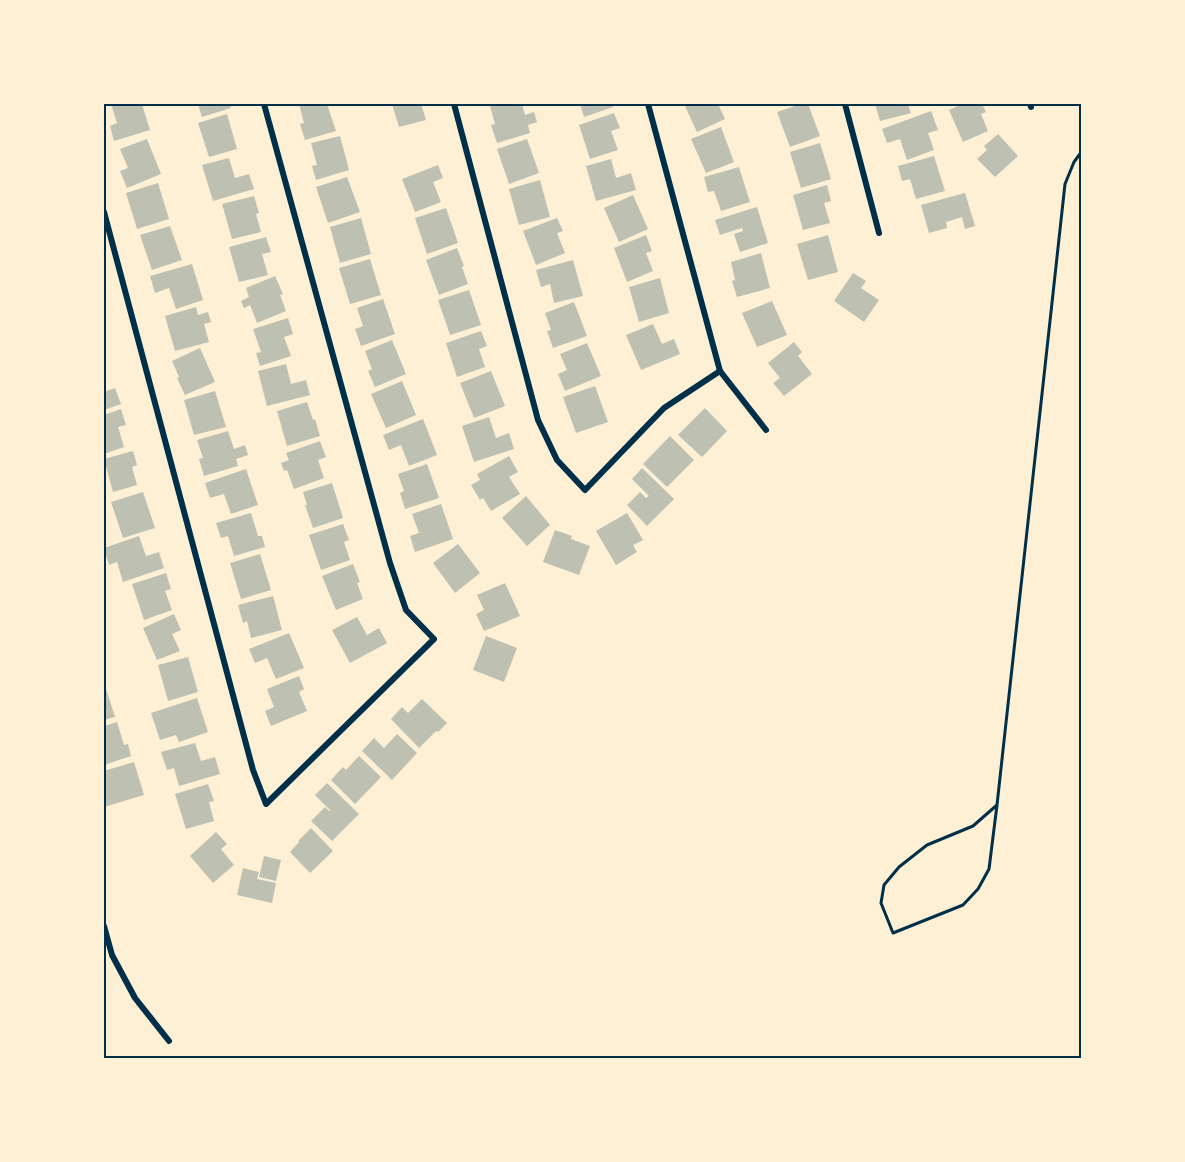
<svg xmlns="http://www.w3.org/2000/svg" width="1185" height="1162" font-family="Rubik,sans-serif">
	<rect width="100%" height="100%" fill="#fdf0d5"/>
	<!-- building -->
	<g fill="#bec0b2">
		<path d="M111,104H142L150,130L114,141L110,126L117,123Z"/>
		<path d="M198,104H230L231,108L202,117Z"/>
		<path d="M299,104H327L336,131L305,140L300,124L304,123Z"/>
		<path d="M392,104H421L426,120L399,127Z"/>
		<path d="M497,104H522L525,115L534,112L537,122L528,125L530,133L497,143L491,125L495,124L490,106Z"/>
		<path d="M580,104H612L613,107L584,117Z"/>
		<path d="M684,104H718L725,119L697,132Z"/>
		<path d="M801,104H808L820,136L790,147L777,112Z"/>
		<path d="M875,104H908L911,113L880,121Z"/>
		<path d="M962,104H982L986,112L981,114L988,131L963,142L949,110Z"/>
		<path d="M931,111L938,130L928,133L934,150L907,160L900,139L887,143L882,129Z"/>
		<path d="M614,113L620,128L611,131L618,150L590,159L579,125Z"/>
		<path d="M227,114L237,149L209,157L198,123Z"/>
		<path d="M721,127L734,162L706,173L691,139Z"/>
		<path d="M998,134L1018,156L995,177L977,159L987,150L984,146Z"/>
		<path d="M340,136L349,170L316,180L312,166L317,165L311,143Z"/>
		<path d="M147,139L161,174L127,188L120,171L128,168L120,149Z"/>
		<path d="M527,139L539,173L509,184L497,149Z"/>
		<path d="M820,143L831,179L801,188L790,152Z"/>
		<path d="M934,156L945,191L916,199L910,179L902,181L898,166Z"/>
		<path d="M229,158L235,178L249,174L254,189L213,201L202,165Z"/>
		<path d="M611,159L616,178L631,173L636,190L596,201L586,166Z"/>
		<path d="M438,165L443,178L433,182L441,202L415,212L402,179Z"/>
		<path d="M739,167L750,202L721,211L714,191L708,192L704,177Z"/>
		<path d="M347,177L360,212L328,223L316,187Z"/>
		<path d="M540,180L550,217L519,225L509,189Z"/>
		<path d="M158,183L169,219L137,229L126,193Z"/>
		<path d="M827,185L831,201L824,203L830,223L803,230L793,195Z"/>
		<path d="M965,193L975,226L965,229L962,217L946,222L947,228L929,233L921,205Z"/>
		<path d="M633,195L648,229L619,242L604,208Z"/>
		<path d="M254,196L259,213L256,214L261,232L232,239L222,204Z"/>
		<path d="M757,207L768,243L740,252L734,234L743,231L742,228L720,235L715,220Z"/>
		<path d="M446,208L458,243L427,254L415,218Z"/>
		<path d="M361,218L371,254L340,263L330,227Z"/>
		<path d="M557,218L563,231L557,233L565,253L536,265L523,231Z"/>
		<path d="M170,226L182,260L152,270L140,235Z"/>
		<path d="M646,235L652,251L646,253L653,271L627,282L614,248Z"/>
		<path d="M828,235L838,272L808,280L797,244Z"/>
		<path d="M266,237L271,252L262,254L268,275L239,282L229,247Z"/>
		<path d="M457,248L464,266L462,267L468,284L439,295L426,260Z"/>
		<path d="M761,253L770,288L737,297L732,281L735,280L731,262Z"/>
		<path d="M370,259L381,295L350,304L339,268Z"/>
		<path d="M573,260L583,296L554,303L550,284L541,287L536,270Z"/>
		<path d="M192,264L203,300L176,309L169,288L155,293L150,276Z"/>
		<path d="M853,273L866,281L861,288L879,300L864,322L834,301Z"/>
		<path d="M275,276L283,294L280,295L286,311L257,323L250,305L244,308L241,301L249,297L246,288Z"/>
		<path d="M660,278L669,313L639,322L629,287Z"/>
		<path d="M469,290L481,325L450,335L438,300Z"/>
		<path d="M383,299L395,334L361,346L355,329L363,326L357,308Z"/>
		<path d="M772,301L787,335L757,347L742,313Z"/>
		<path d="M574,302L587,336L553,348L547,331L551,330L545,313Z"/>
		<path d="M196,307L198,315L208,312L211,322L204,324L209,342L175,351L165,316Z"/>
		<path d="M288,318L293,334L284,337L291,356L260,366L256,353L261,352L253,329Z"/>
		<path d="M653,324L662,344L674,339L680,354L641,370L626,335Z"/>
		<path d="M481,331L487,346L479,349L485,367L457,377L446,343Z"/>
		<path d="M392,340L406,374L375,387L368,371L372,369L365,351Z"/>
		<path d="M794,342L802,352L798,356L812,374L784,396L773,383L780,378L768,363Z"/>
		<path d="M587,343L601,376L565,391L558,374L567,370L560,354Z"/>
		<path d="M200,348L215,382L185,395L177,378L179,377L172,361Z"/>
		<path d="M286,364L291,384L306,380L310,395L267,406L258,371Z"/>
		<path d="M491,371L505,406L474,418L460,383Z"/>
		<path d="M402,381L416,415L386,428L371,394Z"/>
		<path d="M595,386L608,422L576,433L563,397Z"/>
		<path d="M115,388L121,404L104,410V392Z"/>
		<path d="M215,391L226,427L194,435L184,400Z"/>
		<path d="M307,402L313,420L315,419L320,436L287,446L277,411Z"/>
		<path d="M705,408L727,431L702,457L678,435Z"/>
		<path d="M121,409L126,425L118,427L124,447L104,454V415Z"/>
		<path d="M489,417L496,438L509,433L514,449L474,462L462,426Z"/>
		<path d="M423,419L437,455L409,466L401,445L389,450L383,435Z"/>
		<path d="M228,431L234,449L245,445L248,455L236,459L238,466L204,476L199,459L203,458L197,440Z"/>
		<path d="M670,436L694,460L667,487L643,464Z"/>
		<path d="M320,441L326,457L318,460L324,478L294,489L287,470L284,471L281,463L289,460L286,453Z"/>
		<path d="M133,451L137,465L132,467L137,485L113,492L104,459Z"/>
		<path d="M509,456L518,472L509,477L520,494L491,511L483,498L480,500L471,485L480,480L477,474Z"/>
		<path d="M427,464L439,498L405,509L400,493L404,491L398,474Z"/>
		<path d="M642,468L674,499L647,526L627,505L640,492L646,498L649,496L632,479Z"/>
		<path d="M246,469L258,505L231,514L224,494L210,498L205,483Z"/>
		<path d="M332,483L343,518L313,528L305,505H307L303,492Z"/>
		<path d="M143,492L155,528L123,538L111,502Z"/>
		<path d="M526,496L550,525L527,546L502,518Z"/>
		<path d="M441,504L453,539L415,552L410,536L419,533L412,514Z"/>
		<path d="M251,513L258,536H262L265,547L234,556L228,536L221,538L216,523Z"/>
		<path d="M627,513L643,540L633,545L637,552L616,565L596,531Z"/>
		<path d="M343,524L349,540L344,542L350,560L321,570L309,535Z"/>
		<path d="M555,530L572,536L571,539L590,546L579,575L543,562Z"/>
		<path d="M139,536L146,556L159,552L164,568L123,582L117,562L109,565L104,548Z"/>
		<path d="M458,544L480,573L455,593L433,563Z"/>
		<path d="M260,554L271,590L241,599L230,563Z"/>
		<path d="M353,564L360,582L357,583L363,599L336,610L322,576Z"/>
		<path d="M166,573L171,589L165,591L172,610L144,620L132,584Z"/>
		<path d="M505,583L520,616L484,631L476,614L484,610L477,595Z"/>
		<path d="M273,596L282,630L251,638L247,621L243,623L238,605Z"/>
		<path d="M174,614L181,630L172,634L180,651L157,660L143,628Z"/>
		<path d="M357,617L367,635L379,628L387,643L350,663L332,630Z"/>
		<path d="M289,633L304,668L276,679L267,658L255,663L249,649Z"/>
		<path d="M486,636L517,648L504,682L473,670Z"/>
		<path d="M188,657L198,692L168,701L158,665Z"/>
		<path d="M299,676L304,689L299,692L307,711L271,726L265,711L274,707L267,689Z"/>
		<path d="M104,682L115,717L104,720Z"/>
		<path d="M197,698L208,732L179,742L176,735L160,740L151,713Z"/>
		<path d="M422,699L447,723L438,732L436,731L419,748L391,719L402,707L408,713Z"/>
		<path d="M117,722L124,745L128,744L131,756L104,765V726Z"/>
		<path d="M397,734L417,753L392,780L362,751L374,738L384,748Z"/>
		<path d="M195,743L201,761L215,757L220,774L179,786L174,768L167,770L161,752Z"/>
		<path d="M359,756L381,777L355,804L331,780L343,767L346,770Z"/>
		<path d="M134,762L144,795L104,807V771Z"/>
		<path d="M327,783L359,814L332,841L311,821L325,807L329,811L330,810L315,795Z"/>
		<path d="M208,784L214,801L209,802L214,821L186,829L175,794Z"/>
		<path d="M311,828L333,851L310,873L290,852L299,842L298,841Z"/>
		<path d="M216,832L227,844L221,849L234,865L213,883L190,856Z"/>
		<path d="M264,856L281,860L276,881L259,877Z"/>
		<path d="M243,868L259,872L257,879L276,883L272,903L237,895Z"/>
	</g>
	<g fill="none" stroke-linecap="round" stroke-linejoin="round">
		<!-- service -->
		<path stroke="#003049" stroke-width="3" d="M997,805L973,826L927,845L899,867L884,885L881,903L893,933L963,905L978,889L989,869L997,805L1065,184L1074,162L1082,151"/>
		<!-- minor -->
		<g stroke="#003049" stroke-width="6">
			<path d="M454,104L538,420L557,460L585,490L664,408L720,371"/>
			<path d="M648,104L720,371L766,430"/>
			<path d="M845,104L879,233"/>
			<path d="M1030,104L1031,107"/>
			<path d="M104,212L253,770L266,804L434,639L406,610L390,563L264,104"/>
			<path d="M104,926L112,955L135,998L169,1041"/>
		</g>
	</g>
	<!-- border -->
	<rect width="1185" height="1162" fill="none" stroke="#fdf0d5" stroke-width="210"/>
	<rect x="105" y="105" width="975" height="952" fill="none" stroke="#003049" stroke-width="2"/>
</svg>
